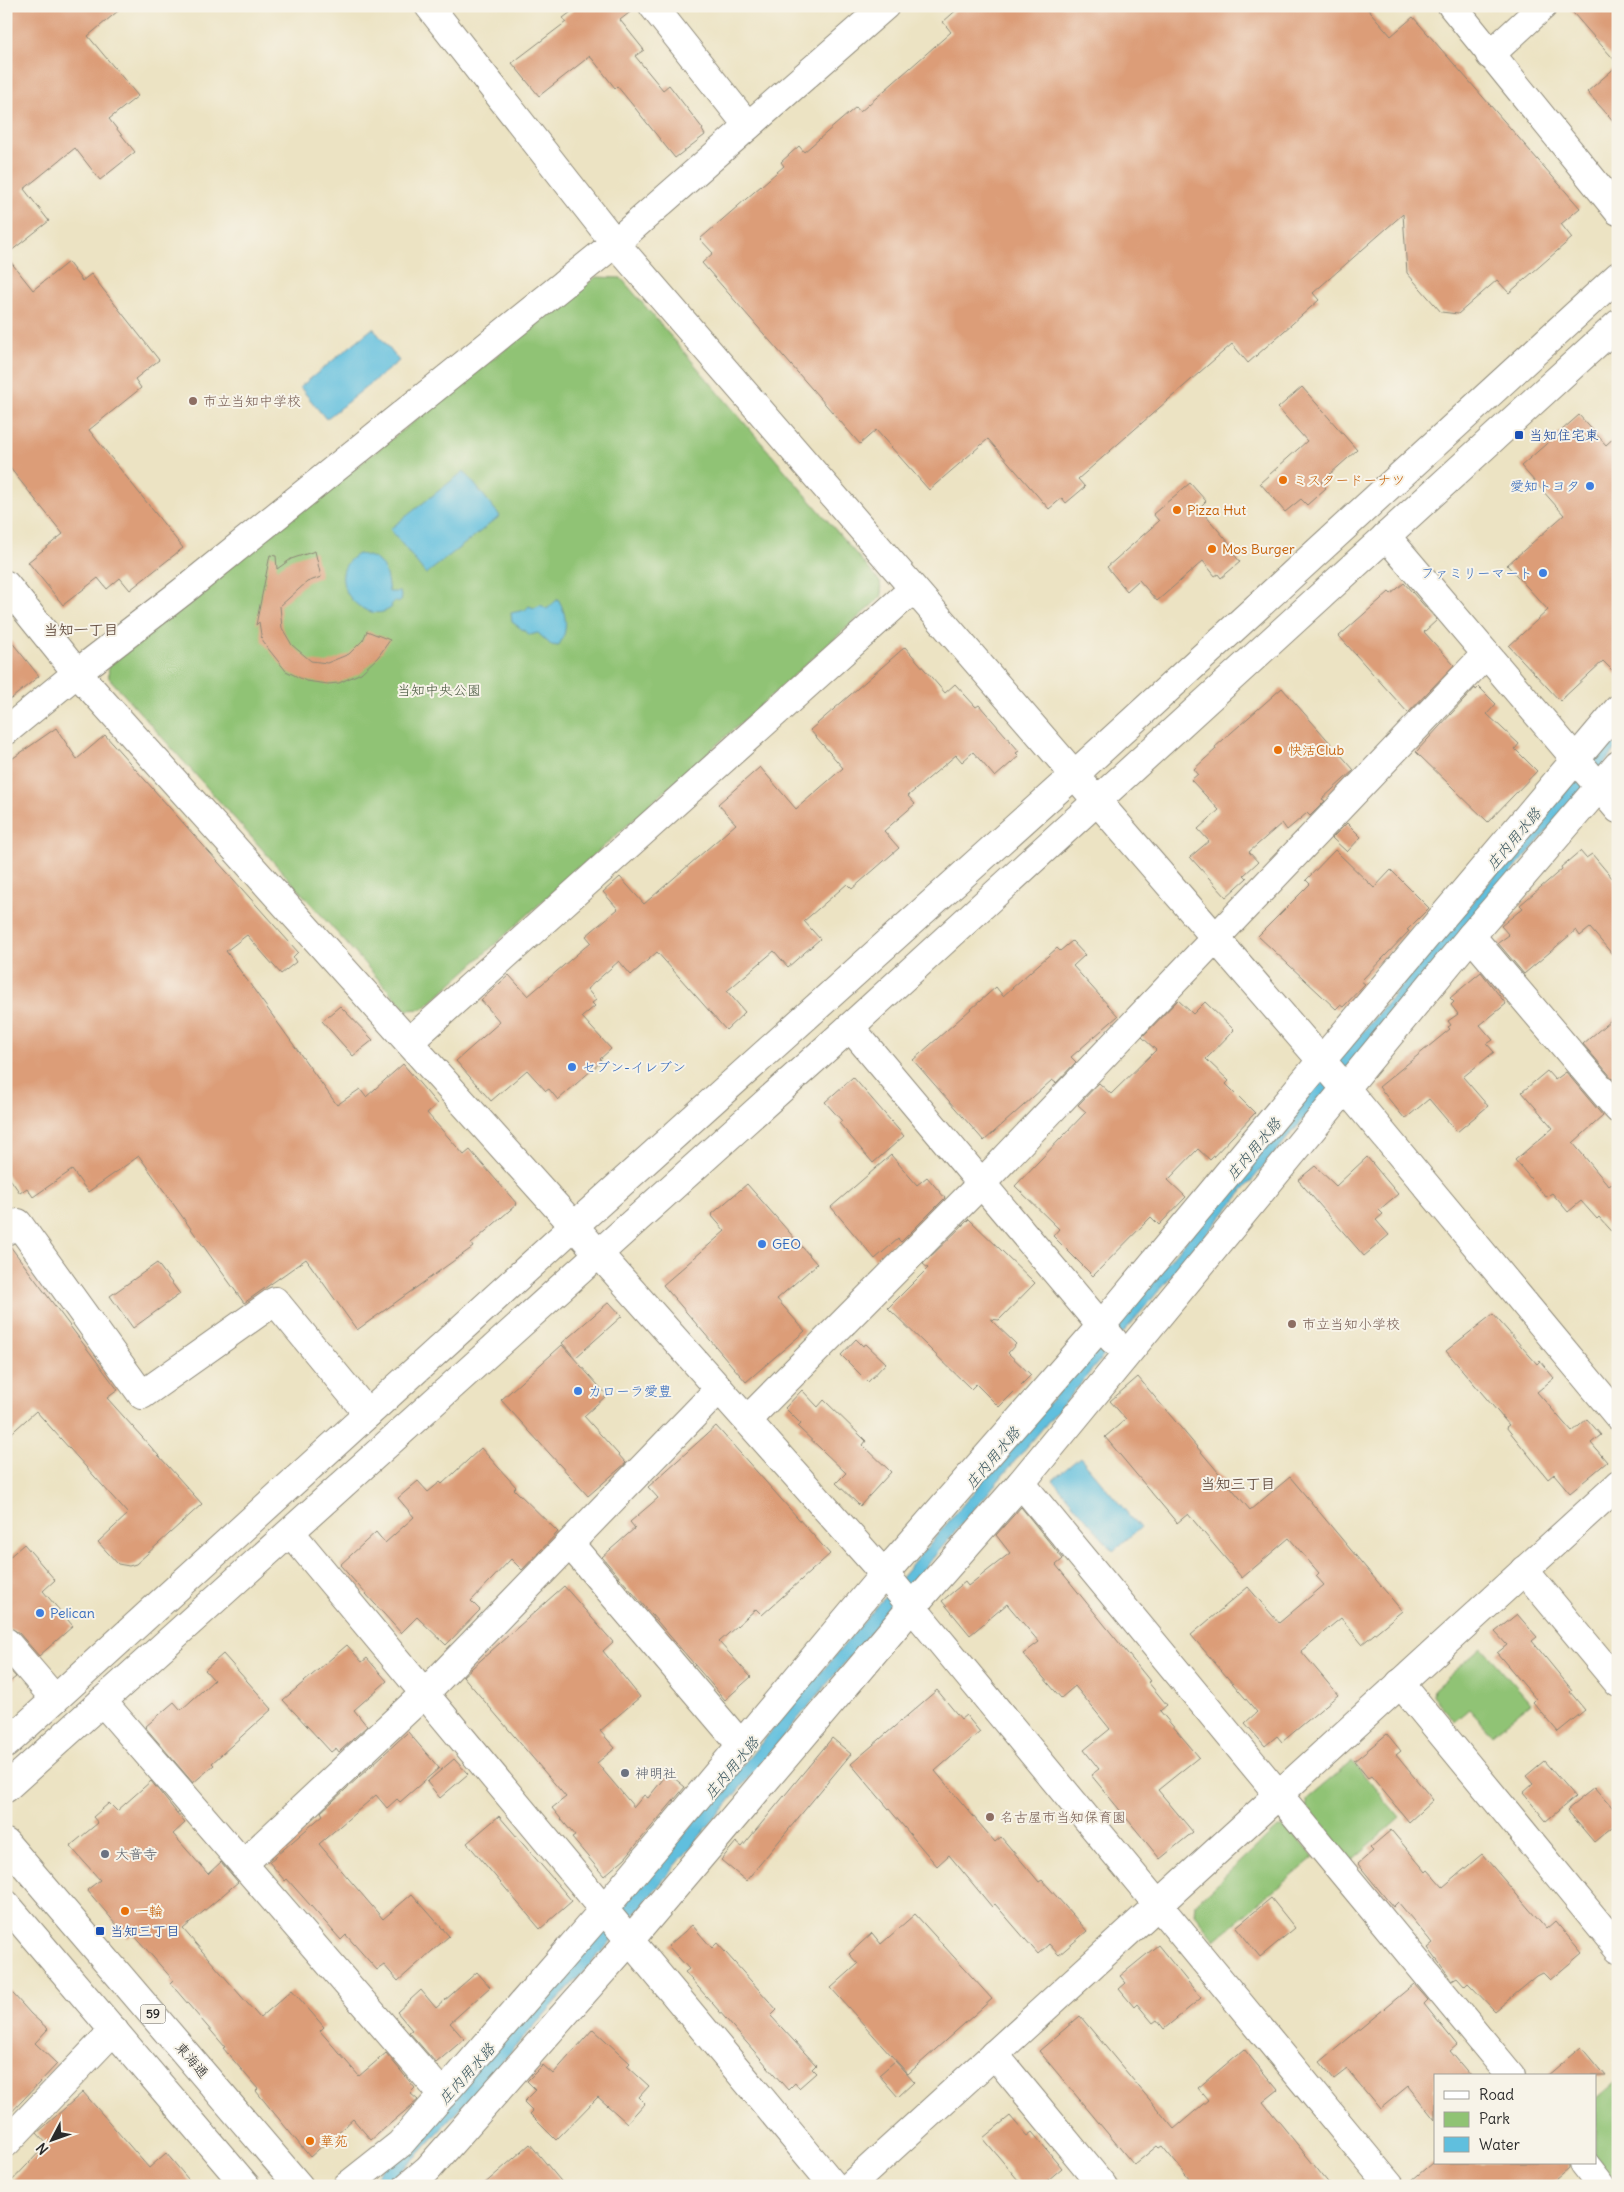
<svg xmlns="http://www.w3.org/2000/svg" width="1624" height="2192" font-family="Delius,'Klee One',sans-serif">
	<rect width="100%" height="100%" fill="#f7f3e8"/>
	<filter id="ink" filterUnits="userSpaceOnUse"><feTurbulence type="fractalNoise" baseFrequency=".02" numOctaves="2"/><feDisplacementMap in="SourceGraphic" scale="10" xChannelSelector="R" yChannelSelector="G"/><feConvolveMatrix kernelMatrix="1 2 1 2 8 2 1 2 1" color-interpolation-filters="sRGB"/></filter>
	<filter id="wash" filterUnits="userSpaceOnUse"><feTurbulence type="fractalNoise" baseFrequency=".0096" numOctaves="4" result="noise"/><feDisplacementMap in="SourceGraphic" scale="20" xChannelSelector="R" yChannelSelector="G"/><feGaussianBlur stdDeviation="1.12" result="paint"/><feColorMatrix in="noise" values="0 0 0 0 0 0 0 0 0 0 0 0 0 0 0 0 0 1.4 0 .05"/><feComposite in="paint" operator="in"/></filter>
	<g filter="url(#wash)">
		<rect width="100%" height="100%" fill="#ece3c3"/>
		<!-- green -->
		<g fill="#90c374" stroke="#5e7750">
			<path d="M596,277L621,278L880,582L882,596L423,1009L406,1010L109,678L108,664Z"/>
			<path d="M1482,1647L1531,1703L1492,1734L1469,1709L1455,1721L1433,1696L1434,1689Z"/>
			<path d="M1352,1761L1400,1818L1351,1861L1307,1808V1799Z"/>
			<path d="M1278,1827L1289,1828L1314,1857L1215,1940L1195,1915L1196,1903Z"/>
			<path d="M1615,2082L1618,2084V2184L1595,2158V2099Z"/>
		</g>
		<!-- water -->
		<g fill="#60bfde" stroke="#467584">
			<path d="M373,328L399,361L326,419L300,387Z"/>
			<path d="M464,471L500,516L426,574L390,529Z"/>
			<path d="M358,554C383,557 386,569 389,592H400L402,600L398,603L395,601L391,605L392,607C366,630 318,577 358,554Z"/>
			<path d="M558,599C567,614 569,632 558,646L551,645L538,633L530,635L512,622L511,613L525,610L529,606L534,608L541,605L547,609Z"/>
			<path d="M1618,730V747L862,1642L630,1920L416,2157L384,2186H368L621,1909Z"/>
			<path d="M1080,1457L1140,1528L1113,1551L1053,1480Z"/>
		</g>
		<g id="blocks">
			<!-- building -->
			<g fill="#dc9d78">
				<path d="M6,6H124L88,36L138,96L109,119L135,152L100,180L75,148L24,189L49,221L6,255Z"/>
				<path d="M579,6H638L620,20L644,50L635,56L663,90L669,85L703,129L702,130L705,135L675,158L635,108L617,86L615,88L590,56L539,96L512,63L566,22L563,18Z"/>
				<path d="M961,6H1365L1391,36L1413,17L1580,208L1561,224L1572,238L1509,293L1497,280L1458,314L1441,312L1407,273L1403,214L1313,293L1319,300L1248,363L1232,344L1078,479L1085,487L1066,503L1062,498L1049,509L988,439L929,490L876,430L860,444L702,263L713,253L700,239L784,166L781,162L799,146L804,152L856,107L860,112L951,32L943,22Z"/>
				<path d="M1567,6H1618V64L1587,29Z"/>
				<path d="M1618,65V126L1587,92Z"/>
				<path d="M6,256L33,290L68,262L82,281L91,274L159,360L135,379L141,388L89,430L183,548L130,590L120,578L107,589L98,578L63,605L28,562L63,534L6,463Z"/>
				<path d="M1302,387L1357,450L1321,482L1326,488L1307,505L1301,499L1285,512L1260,483L1307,441L1278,408Z"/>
				<path d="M1579,415L1606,445L1618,434V676L1603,661L1560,701L1509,646L1548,610L1507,565L1564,515L1521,466Z"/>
				<path d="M1190,483L1206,501L1199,508L1236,551L1233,553L1240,562L1221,578L1218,574L1215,576L1203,561L1157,601L1139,580L1127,591L1107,567L1159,521L1153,514Z"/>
				<path d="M315,551L321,577L307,582L280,606L282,628L292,645L311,661L327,663L349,654L363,640L367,631L390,640L378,657L361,673L339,683L328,684L306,681L286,671L262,641L259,622L256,625L270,555L276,556L277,569L291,559Z"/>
				<path d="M1404,583L1437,620L1424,632L1454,665L1408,713L1339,636L1389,592L1391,594Z"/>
				<path d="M6,635L39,676L6,703Z"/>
				<path d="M905,647L945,693L955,684L976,707L979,705L1019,751L1016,753L1019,756L995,777L973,752L962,762L956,755L908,796L915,804L884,831L899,848L852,889L847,884L804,921L820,939L788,967L774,951L727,991L745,1012L726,1030L657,952L631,975L619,961L587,989L596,1000L592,1003L595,1006L582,1017L611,1049L600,1059L602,1061L558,1100L549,1089L546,1091L527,1070L491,1101L456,1061L500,1022L481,1000L509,975L528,996L591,942L586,936L618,909L603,892L620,877L644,904L736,824L718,804L760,767L796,809L843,768L810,730Z"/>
				<path d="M1479,687L1496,704L1487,714L1519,744L1515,749L1537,771L1488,822L1416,752L1475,688L1476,690Z"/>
				<path d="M1282,688L1354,770L1322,799L1325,801L1310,816L1307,813L1287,830L1282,823L1249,852L1258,862L1244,875L1247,878L1226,897L1190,857L1209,841L1198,829L1219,810L1191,780L1198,774L1194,769L1216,749L1215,747Z"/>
				<path d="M56,728L77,759L105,735L298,952L293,957L296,962L281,974L247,935L226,951L337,1105L360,1089L366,1097L403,1064L437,1104L427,1113L464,1155L470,1150L517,1204L471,1244L473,1247L357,1330L306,1259L244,1303L139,1156L88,1192L72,1170L33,1197L27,1188L20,1193L6,1173V763Z"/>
				<path d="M1347,823L1361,837L1347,852L1332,838Z"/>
				<path d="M1335,850L1374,888L1391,870L1429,908L1407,930L1409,931L1361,981L1365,984L1343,1007L1340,1005L1336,1009L1258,936L1310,884L1306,880Z"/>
				<path d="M1580,851L1586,858L1592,854L1618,885V961L1590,928L1580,936L1576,930L1524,974L1498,943L1509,935L1501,926L1523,908L1520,905L1562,869L1561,867Z"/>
				<path d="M1072,941L1085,955L1073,966L1118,1016L1071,1057L1076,1062L1056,1083L1052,1080L984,1141L913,1060L996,987L1003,996L1057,948L1060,951Z"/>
				<path d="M1481,972L1506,1004L1480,1025L1493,1040L1487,1044L1494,1052L1463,1077L1488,1106L1457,1132L1429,1099L1405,1119L1379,1087L1450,1029L1448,1027L1451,1025L1448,1021L1458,1014L1451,1005L1454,1002L1450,998Z"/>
				<path d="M1178,1000L1193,1014L1205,1002L1234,1030L1206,1059L1229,1081L1226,1084L1255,1113L1210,1160L1198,1149L1168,1180L1186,1197L1159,1225L1151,1217L1093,1276L1053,1236L1059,1229L1015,1186L1086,1112L1078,1105L1099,1083L1111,1094L1156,1050L1142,1037Z"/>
				<path d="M340,1006L373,1040L353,1056L322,1021Z"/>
				<path d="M1618,1014V1085L1583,1044Z"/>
				<path d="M1547,1071L1555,1080L1566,1072L1603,1116L1573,1143L1609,1186L1618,1179V1238L1599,1217L1597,1219L1581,1201L1568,1212L1552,1193L1546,1197L1515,1160L1553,1128L1522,1092Z"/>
				<path d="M853,1077L904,1136L873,1163L839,1123L842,1121L825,1102Z"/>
				<path d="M891,1155L917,1185L927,1177L945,1198L901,1242L898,1239L875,1259L831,1207Z"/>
				<path d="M1367,1157L1398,1194L1379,1210L1383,1214L1376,1220L1389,1235L1364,1256L1298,1180L1315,1166L1336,1186Z"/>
				<path d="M747,1184L817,1264L777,1299L805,1331L746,1382L663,1285L725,1231L711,1215Z"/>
				<path d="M969,1219L1035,1283L999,1320L990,1319L1016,1344L1008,1353L1031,1375L999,1407L976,1384L971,1389L888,1308L928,1268L923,1264Z"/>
				<path d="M10,1246L118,1390L107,1398L202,1504L136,1564L129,1566L118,1564L98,1542L128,1514L36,1411L6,1438V1247Z"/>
				<path d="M157,1263L180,1294L133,1328L110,1296Z"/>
				<path d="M609,1302L622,1316L575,1358L562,1343Z"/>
				<path d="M1493,1314L1537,1364L1540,1361L1554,1378L1537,1392L1572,1432L1587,1419L1601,1435L1591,1443L1607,1462L1570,1493L1554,1474L1548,1479L1506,1427L1509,1425L1446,1351Z"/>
				<path d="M856,1339L863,1346L866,1344L886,1363L868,1382L841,1355Z"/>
				<path d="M562,1345L607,1395L584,1416L626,1463L588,1496L501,1400Z"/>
				<path d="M1138,1377L1250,1510L1290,1477L1402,1611L1362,1644L1341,1618L1301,1651L1338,1695L1282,1742L1277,1736L1265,1746L1245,1723L1257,1712L1191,1635L1248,1587L1279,1623L1324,1585L1316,1576L1319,1573L1289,1538L1242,1578L1188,1514L1177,1523L1105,1437L1126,1419L1110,1401Z"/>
				<path d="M802,1390L818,1407L824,1400L866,1441L863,1445L891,1472L860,1506L836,1483L846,1473L798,1427L801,1424L785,1408Z"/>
				<path d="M716,1426L830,1554L762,1615L756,1609L719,1642L751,1677L725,1700L602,1557L635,1528L630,1522L658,1498L648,1487Z"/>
				<path d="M481,1448L516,1487L514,1489L558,1532L522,1570L511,1559L471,1601L480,1610L446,1645L417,1617L401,1633L340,1565L376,1532L385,1543L414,1517L398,1498L418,1481L428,1492L440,1482L442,1484Z"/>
				<path d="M1021,1507L1063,1559L1056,1565L1150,1681L1148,1682L1167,1705L1160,1711L1199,1757L1158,1790L1193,1832L1160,1859L1091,1775L1099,1769L1084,1750L1110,1729L1075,1686L1061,1698L1031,1663L1023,1654L1039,1642L1007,1604L970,1635L942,1601L965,1582L968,1586L1010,1553L996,1535Z"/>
				<path d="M24,1544L55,1580L43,1591L73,1626L39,1656L18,1632L6,1627V1560Z"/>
				<path d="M564,1586L613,1642L603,1651L640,1697L600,1731L615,1748L597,1763L634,1807L644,1795L648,1798L668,1773L685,1787L625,1858L604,1876L572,1838L575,1836L552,1808L566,1797L463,1676Z"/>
				<path d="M1517,1614L1537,1637L1532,1641L1572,1690L1570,1692L1585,1710L1558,1732L1533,1702L1536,1699L1497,1653L1507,1645L1495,1632Z"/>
				<path d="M347,1645L362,1662L367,1658L387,1681L354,1710L367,1726L339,1752L336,1748L331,1752L283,1700Z"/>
				<path d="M223,1654L272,1709L212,1763L214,1765L193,1783L145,1727L174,1702L181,1710L214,1680L205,1670Z"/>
				<path d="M6,1666L16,1677L6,1685Z"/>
				<path d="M937,1690L961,1719L966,1715L980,1732L935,1771L995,1842L1001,1837L1039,1882L1042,1880L1087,1931L1059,1955L1049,1944L1038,1954L995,1904L992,1907L949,1855L937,1866L851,1764Z"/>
				<path d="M408,1732L439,1768L400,1802L397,1799L387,1808L376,1795L319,1844L383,1919L412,1894L449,1936L398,1981L384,1965L377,1970L346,1935L341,1940L287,1879L285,1881L269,1862L323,1815L321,1812Z"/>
				<path d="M1387,1734L1401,1751L1396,1755L1433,1800L1409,1822L1371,1776L1368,1778L1354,1761Z"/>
				<path d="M832,1738L851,1754L746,1881L721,1860L736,1842L742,1847Z"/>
				<path d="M454,1759L468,1774L440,1798L427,1782Z"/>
				<path d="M1544,1761L1575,1797L1546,1821L1523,1793L1533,1784L1526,1776Z"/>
				<path d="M151,1781L185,1823L173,1834L208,1874L221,1862L238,1882L183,1929L260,2018L292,1990L324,2027L320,2031L359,2076L386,2053L415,2088L410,2093L418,2100L371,2140L353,2119L310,2157L256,2091L258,2089L223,2048L225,2047L170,1983L173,1980L133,1934L128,1938L87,1890L100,1880L70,1846L98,1823L93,1817L109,1803L117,1811Z"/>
				<path d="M1595,1787L1618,1814V1822L1594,1842L1567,1810Z"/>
				<path d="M499,1816L572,1901L540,1929L467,1843Z"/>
				<path d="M1391,1830L1426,1872L1428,1870L1443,1887L1482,1854L1546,1929L1555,1921L1582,1953L1550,1980L1543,1973L1537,1976L1495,2011L1468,1983L1465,1986L1457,1977L1452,1980L1428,1948L1433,1944L1398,1902L1393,1907L1358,1864L1373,1851L1370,1848Z"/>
				<path d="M1271,1898L1295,1928L1260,1957L1236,1927Z"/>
				<path d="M915,1914L992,1999L908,2074L831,1988L858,1964L849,1954L872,1933L881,1944Z"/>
				<path d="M692,1925L712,1948L717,1943L777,2010L771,2016L816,2065L812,2069L816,2073L799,2088L795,2083L788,2090L685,1972L689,1969L668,1946Z"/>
				<path d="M1158,1945L1201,1998L1164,2029L1157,2020L1153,2023L1137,2004L1134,2007L1119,1989L1126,1983L1120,1976Z"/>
				<path d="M477,1972L490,1987L450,2023L464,2039L436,2063L409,2032L412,2030L397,2012L421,1990L436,2008Z"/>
				<path d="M1414,1984L1428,2000L1424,2004L1457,2045L1450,2051L1471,2076H1435V2120L1408,2086L1380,2109L1347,2069L1334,2079L1320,2062Z"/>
				<path d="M6,1986L31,2014L48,2029L35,2043L57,2064L6,2118Z"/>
				<path d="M1080,2016L1174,2129L1208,2100L1198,2088L1244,2049L1278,2090L1263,2102L1331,2186H1195L1162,2146L1159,2148L1157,2146L1134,2165L1039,2051Z"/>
				<path d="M593,2029L630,2063L627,2066L649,2086L639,2097L645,2103L627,2123L598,2097L556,2140L530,2114L533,2111L524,2102L536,2090L527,2081L543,2065L553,2074Z"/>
				<path d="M1581,2047L1605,2076H1547Z"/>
				<path d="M895,2061L914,2082L898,2097L879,2075Z"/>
				<path d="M83,2092L149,2168L166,2153L194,2186H7L47,2144L37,2133Z"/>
				<path d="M1010,2116L1027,2136L1032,2132L1062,2168L1041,2186H1023L983,2138Z"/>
				<path d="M530,2144L565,2186H482Z"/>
				<path d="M1432,2163H1569V2168L1548,2186H1405Z"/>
			</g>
		</g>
	</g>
	<g filter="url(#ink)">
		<use href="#blocks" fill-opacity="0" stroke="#8c8777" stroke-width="1"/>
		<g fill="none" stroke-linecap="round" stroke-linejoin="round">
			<defs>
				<g id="minor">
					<path d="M429,6L615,243L1346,1089L1618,1416"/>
					<path d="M653,6L748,126"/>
					<path d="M1452,6L1618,211"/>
					<path d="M1490,55L1543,6"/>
					<path d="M1386,536L1618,809"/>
					<path d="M6,585L77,673L574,1226L893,1584L1390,2186"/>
					<path d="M6,731L77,673L182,592L615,243L885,6"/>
					<path d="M1471,936L1618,1109"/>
					<path d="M850,1027L1113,1340"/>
					<path d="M409,1042L913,589"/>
					<path d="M6,1231L18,1223L142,1395L275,1301L368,1414"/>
					<path d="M747,1420L982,1183L1486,654"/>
					<path d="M1021,1483L1511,2076"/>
					<path d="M291,1533L834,2186"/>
					<path d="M570,1544L741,1745"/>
					<path d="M1524,1570L1618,1683"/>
					<path d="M6,1642L55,1699"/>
					<path d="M1400,1683L1618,1948"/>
					<path d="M102,1701L443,2095"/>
					<path d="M6,1744L574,1226L1074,775L1618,276"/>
					<path d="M6,1788L850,1027L1618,324"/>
					<path d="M243,1864L424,1694L719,1389"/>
					<path d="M994,2054L1103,2186"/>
					<path d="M6,2143L114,2030"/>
					<path d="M1584,2163L1602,2186"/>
					<path d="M347,2186L400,2144L604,1909L884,1574L1101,1326L1321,1061L1618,709"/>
					<path d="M408,2186L428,2169L630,1940L912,1607L1021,1483L1471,936L1618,765"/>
					<path d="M850,2186L1618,1485"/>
				</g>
				<g id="major">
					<path d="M6,1843L299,2186"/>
					<path d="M6,1904L246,2186"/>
				</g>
			</defs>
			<!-- minor casing -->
			<use href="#minor" stroke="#8c8777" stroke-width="30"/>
			<!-- major casing -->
			<use href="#major" stroke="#8c8777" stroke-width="30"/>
			<!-- minor -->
			<use href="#minor" stroke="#fff" stroke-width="28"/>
			<!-- major -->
			<use href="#major" stroke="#fff" stroke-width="28"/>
		</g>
	</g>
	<!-- markers -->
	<g fill="#8d6e63" stroke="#f7f3e8" stroke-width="2">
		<circle cx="193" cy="401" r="5"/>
		<circle cx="1292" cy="1324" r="5"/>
		<circle cx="990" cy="1817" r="5"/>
	</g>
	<g fill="#1a4fb4" stroke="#f7f3e8" stroke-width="2">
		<rect x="1514" y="430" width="10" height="10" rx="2.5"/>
		<rect x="95" y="1926" width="10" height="10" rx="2.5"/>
	</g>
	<g fill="#e8710a" stroke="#f7f3e8" stroke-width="2">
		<circle cx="1283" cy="480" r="5"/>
		<circle cx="1177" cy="510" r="5"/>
		<circle cx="1212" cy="549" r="5"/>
		<circle cx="1278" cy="750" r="5"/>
		<circle cx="125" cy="1911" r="5"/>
		<circle cx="310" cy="2141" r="5"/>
	</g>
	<g fill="#3f7fe0" stroke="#f7f3e8" stroke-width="2">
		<circle cx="1590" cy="486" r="5"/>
		<circle cx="1543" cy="573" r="5"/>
		<circle cx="572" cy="1067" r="5"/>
		<circle cx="762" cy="1244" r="5"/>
		<circle cx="578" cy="1391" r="5"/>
		<circle cx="40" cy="1613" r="5"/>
	</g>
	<g fill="#6b7280" stroke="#f7f3e8" stroke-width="2">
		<circle cx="625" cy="1773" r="5"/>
		<circle cx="105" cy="1854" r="5"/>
	</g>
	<g text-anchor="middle" stroke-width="4" stroke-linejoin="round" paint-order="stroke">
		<!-- shield labels -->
		<rect fill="#f7f3e8" stroke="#686764" stroke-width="1" x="140.5" y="2004.5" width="25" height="19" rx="4"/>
		<g font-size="12" font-weight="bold" fill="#2b2b2b">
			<text x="153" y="2018">59</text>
		</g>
		<!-- education labels -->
		<g font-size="14" fill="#785e54" stroke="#f7f3e8" text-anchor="start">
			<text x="203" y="406">市立当知中学校</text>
			<text x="1302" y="1329">市立当知小学校</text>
			<text x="1000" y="1822">名古屋市当知保育園</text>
		</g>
		<!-- transit labels -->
		<g font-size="14" fill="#164399" stroke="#f7f3e8" text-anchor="start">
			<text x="1529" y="440">当知住宅東</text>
			<text x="110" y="1936">当知三丁目</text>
		</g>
		<!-- food labels -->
		<g font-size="14" fill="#c56008" stroke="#f7f3e8" text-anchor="start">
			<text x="1293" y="485">ミスタードーナツ</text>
			<text x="1187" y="515">Pizza Hut</text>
			<text x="1222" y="554">Mos Burger</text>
			<text x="1288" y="755">快活Club</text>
			<text x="135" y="1916">一輪</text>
			<text x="320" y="2146">華苑</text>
		</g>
		<!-- shop labels -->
		<g font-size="14" fill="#366cbe" stroke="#f7f3e8" text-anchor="start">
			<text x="1580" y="491" text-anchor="end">愛知トヨタ</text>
			<text x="1533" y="578" text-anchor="end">ファミリーマート</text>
			<text x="582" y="1072">セブン-イレブン</text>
			<text x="772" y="1249">GEO</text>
			<text x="588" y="1396">カローラ愛豊</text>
			<text x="50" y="1618">Pelican</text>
		</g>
		<!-- park labels -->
		<g font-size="14" fill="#495941" stroke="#f7f3e8">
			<text x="439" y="695">当知中央公園</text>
		</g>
		<!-- worship labels -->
		<g font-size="14" fill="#5b616d" stroke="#f7f3e8" text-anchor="start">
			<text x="635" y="1778">神明社</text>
			<text x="115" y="1859">大音寺</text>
		</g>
		<!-- street labels -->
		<g font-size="14" fill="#2b2b2b" stroke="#f7f3e8">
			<text transform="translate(192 2060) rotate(49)" y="5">東海通</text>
		</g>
		<!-- neighbourhood labels -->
		<g font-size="15" font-weight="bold" fill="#695346" stroke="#f7f3e8">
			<text x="81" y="635">当知一丁目</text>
			<text x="1238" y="1489">当知三丁目</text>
		</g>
		<!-- water labels -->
		<g font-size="15" font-style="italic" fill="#3b5761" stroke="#f7f3e8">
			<text transform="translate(1514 839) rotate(-50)" y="5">庄内用水路</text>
			<text transform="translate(1254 1149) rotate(-50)" y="5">庄内用水路</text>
			<text transform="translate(993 1458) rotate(-50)" y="5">庄内用水路</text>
			<text transform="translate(732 1768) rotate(-50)" y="5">庄内用水路</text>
			<text transform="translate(467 2074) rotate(-48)" y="5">庄内用水路</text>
		</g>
	</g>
	<!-- margin -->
	<rect width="1624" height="2192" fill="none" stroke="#f7f3e8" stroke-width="25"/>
	<!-- legend -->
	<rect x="1434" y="2074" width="162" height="90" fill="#f7f3e8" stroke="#a5a39c"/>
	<rect x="1444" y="2091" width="25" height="8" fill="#ffffff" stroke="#a5a39c"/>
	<text x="1479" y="2100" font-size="15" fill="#2b2b2b">Road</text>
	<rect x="1444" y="2112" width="25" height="15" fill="#90c374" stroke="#a5a39c"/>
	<text x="1479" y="2124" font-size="15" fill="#2b2b2b">Park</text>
	<rect x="1444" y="2137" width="25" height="15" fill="#60bfde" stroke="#a5a39c"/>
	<text x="1479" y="2150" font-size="15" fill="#2b2b2b">Water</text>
	<!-- north arrow -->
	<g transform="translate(52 2140) rotate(229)" stroke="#f7f3e8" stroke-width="4" paint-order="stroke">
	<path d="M0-4L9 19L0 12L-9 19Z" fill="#2b2b2b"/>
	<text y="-8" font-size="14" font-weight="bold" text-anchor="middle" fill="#2b2b2b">N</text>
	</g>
</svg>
